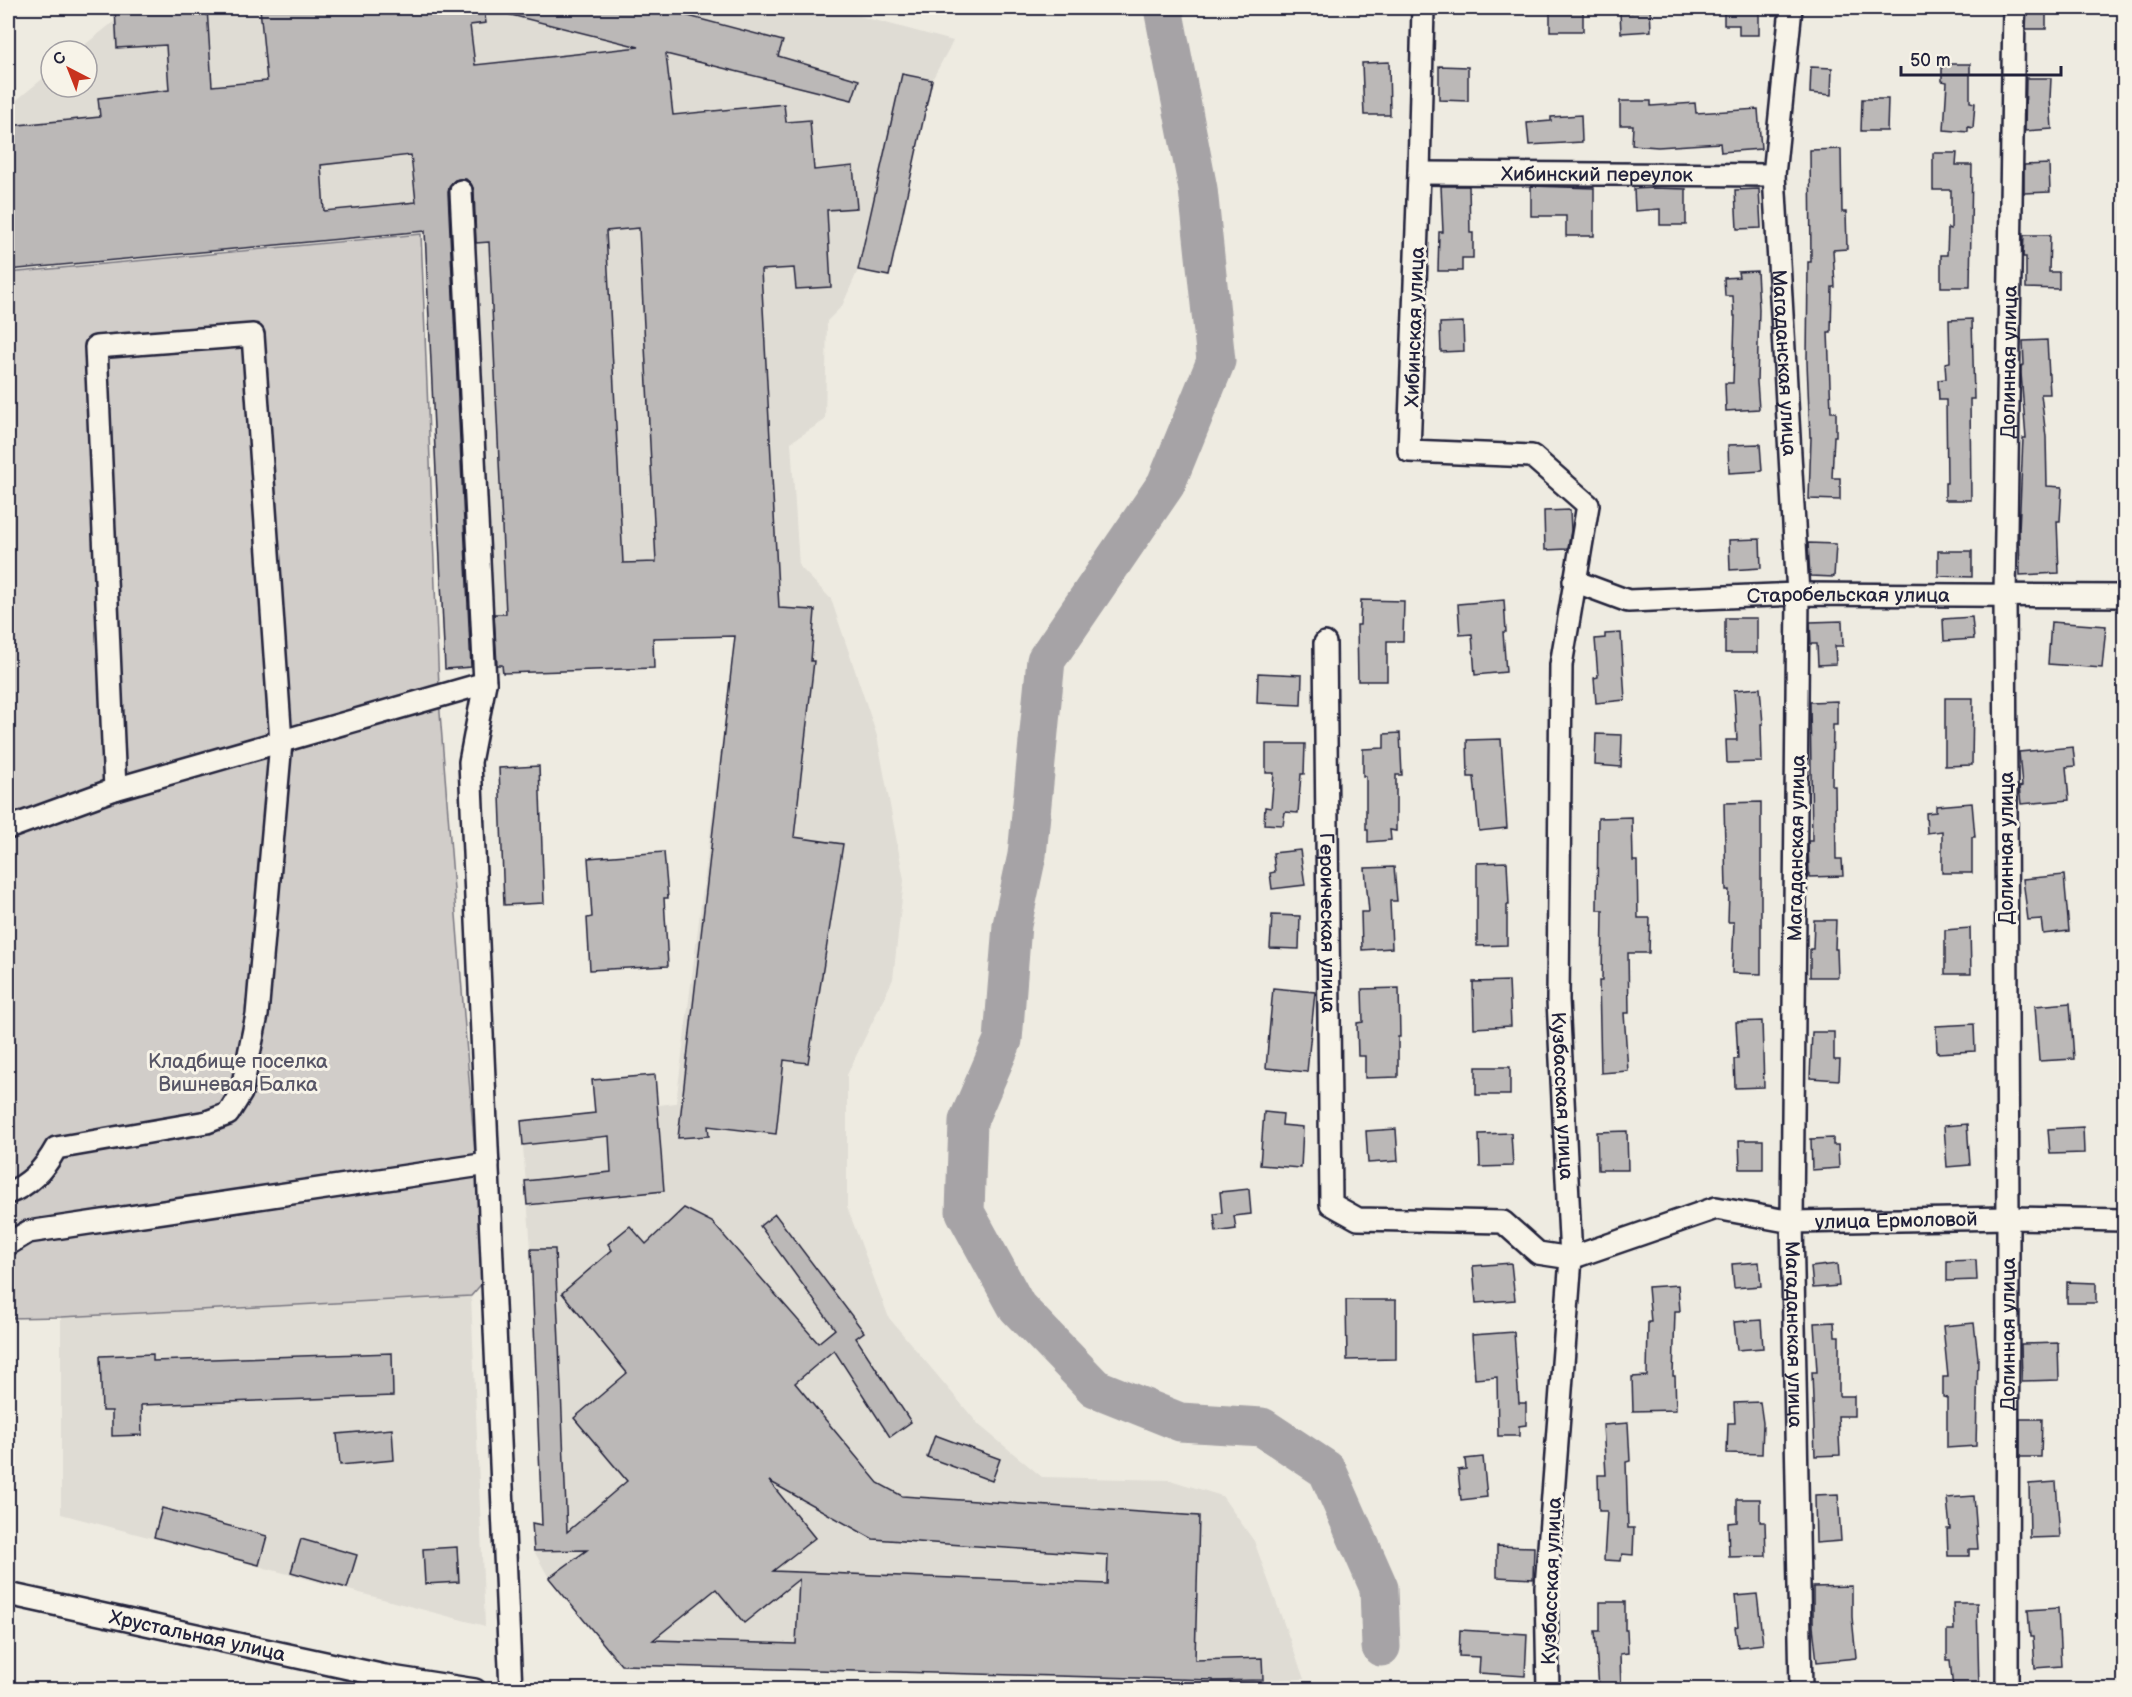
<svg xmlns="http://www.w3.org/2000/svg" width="2132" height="1697" font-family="'Balsamiq Sans',sans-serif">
	<rect width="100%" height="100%" fill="#eeebe1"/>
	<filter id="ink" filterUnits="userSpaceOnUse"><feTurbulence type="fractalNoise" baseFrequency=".0167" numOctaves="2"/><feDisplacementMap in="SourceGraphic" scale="12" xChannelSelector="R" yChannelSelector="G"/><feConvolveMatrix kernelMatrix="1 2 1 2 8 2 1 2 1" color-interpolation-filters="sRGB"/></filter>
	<g filter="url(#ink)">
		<!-- built -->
		<g fill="#dfdcd4">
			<path d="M115,8H830L953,41L932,80L889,276L858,270L842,306L827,321L825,420L791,442L799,566L831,599L877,736L904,880L893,979L847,1075V1207L889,1318L979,1425L1042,1477L1170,1480L1222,1496L1254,1541L1304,1679L1213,1681L621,1665L549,1578L534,1551L532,1523L542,1524L531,1249L521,1121L676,1103L735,636L653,638L654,668L503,673L445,669L425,231L8,270V107L51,72V87H87V51H77L116,20Z"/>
			<path d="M471,1296L485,1626L61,1514V1317Z"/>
		</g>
		<!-- green -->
		<path fill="#d1cdc9" stroke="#7a7882" stroke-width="1.5" d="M421,234L440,713L485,1280L471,1296L61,1317L8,1318V273Z"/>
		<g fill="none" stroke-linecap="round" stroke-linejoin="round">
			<!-- river -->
			<path stroke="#a6a3a6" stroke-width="39" d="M1163,8L1198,189L1216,361L1166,484L1046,660L1027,855L1012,925L1003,1040L968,1121L965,1212L1017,1307L1095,1388L1180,1422L1262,1427L1327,1470L1379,1588L1381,1647"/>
		</g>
		<!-- building -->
		<g fill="#bbb8b7" stroke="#22223b" stroke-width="1.5" fill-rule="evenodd">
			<path d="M115,8H207L212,86L267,81L260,8H484L486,23L470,25L475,65L639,47L507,14L508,8H658L783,41L778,56L859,80L852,100L666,54L673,115L784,104L786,122L810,120L814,170L853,166L857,208L827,210L831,287L796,289L794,268L761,270L779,608L815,610L811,661H814L794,837L843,844L808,1063L784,1060L776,1134L708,1126L709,1136L678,1138L735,636L653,638L654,668L503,673L502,665H497L494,614H506L489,242L476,243L474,190L471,184L466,179L455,180L450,185L448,192L471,667L445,669L425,231L8,270V126L100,117L98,98L169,90L166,45L117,48ZM411,155L416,202L324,211L321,165ZM639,228L656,562L623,563L606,231Z"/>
			<rect x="1550" y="8" width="33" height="23"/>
			<path d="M1632,8H1650L1651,31L1621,33L1620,12H1632Z"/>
			<path d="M1724,8H1759V35H1739V25H1724Z"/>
			<path d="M2027,8H2046V29H2026Z"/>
			<path d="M1389,62L1390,115H1364L1362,63Z"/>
			<path d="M1942,64H1970V102L1975,103L1973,128L1968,127V132L1944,130L1947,82L1942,81Z"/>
			<path d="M1439,66L1468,67V101L1439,100Z"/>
			<path d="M1811,67L1832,68L1831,95L1810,93Z"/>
			<path d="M902,74L932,80L889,276L858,270Z"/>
			<path d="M2026,78H2051L2050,99L2052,129L2025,131Z"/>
			<path d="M1862,99H1888L1887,131H1861Z"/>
			<path d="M1620,101H1651V106L1695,103L1696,113L1758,109L1761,149L1721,152L1720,143L1658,147L1632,145L1633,125H1620Z"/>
			<path d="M1581,115L1582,142L1529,145L1527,123L1551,121V117Z"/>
			<path d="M1841,149L1842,212H1846L1847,249L1833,250L1835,287H1832L1831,332H1828L1831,412H1836V436H1834L1832,478H1840V500L1809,499L1811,437H1810L1807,362L1808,262H1811L1810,150Z"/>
			<path d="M1933,153H1957L1956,165H1972L1970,287H1941V255H1947L1948,228L1951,229V190H1933Z"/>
			<path d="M2049,164L2050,192L2024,193V165Z"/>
			<path d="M1441,186H1469L1470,233H1473V258H1462V271H1438L1439,232H1443Z"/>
			<path d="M1531,186L1594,188V236H1566V216H1531Z"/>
			<path d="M1653,188L1686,189V225H1660V209L1635,211L1634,189Z"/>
			<path d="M1759,189L1761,228L1737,229L1735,190Z"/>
			<path d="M2024,235H2050L2049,272H2059V289L2026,288V257H2023Z"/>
			<path d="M1757,271L1759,309L1757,382L1759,409L1726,411L1725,383H1733L1735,316H1734L1733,296H1725L1724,278L1739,277L1738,272Z"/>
			<path d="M1972,319L1974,399H1970L1971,500H1945V483H1947L1946,400H1939L1938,380L1946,379L1945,363L1950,362L1949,320Z"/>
			<path d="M1463,322L1464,351L1441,352L1440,323Z"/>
			<path d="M2047,340L2050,394H2041L2046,437L2047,486L2062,487L2060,521H2057L2059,573L2020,575L2019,531L2023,438H2026L2021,373V366L2024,365L2023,341Z"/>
			<path d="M1760,444L1762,471L1729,473L1728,445Z"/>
			<path d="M1570,510L1571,530L1568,549L1545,550L1544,511Z"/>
			<path d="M1760,539L1761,568L1730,570L1729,540Z"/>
			<path d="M1808,543L1836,544L1834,577L1810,576Z"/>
			<path d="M1938,551H1972V577L1938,576Z"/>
			<path d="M1361,600L1404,601L1403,641H1387V681H1358L1357,625H1360Z"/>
			<path d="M1504,600L1506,632H1503L1506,672L1475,675L1472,634L1460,635L1458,604Z"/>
			<path d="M1972,617L1974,639L1944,641L1943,619Z"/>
			<rect x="1725" y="618" width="32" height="35"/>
			<path d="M1842,621L1843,646H1835L1836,664L1818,665L1817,644H1811L1810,622Z"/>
			<path d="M2051,622L2106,626L2102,668L2048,664Z"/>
			<path d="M1621,633L1625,700L1596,703L1594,678L1598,677L1595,639L1605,638V634Z"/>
			<path d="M1258,673L1302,675L1301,705L1257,703Z"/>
			<path d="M1760,688L1763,724H1761L1762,762L1727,763L1726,740H1737L1734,690Z"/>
			<path d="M1945,698H1973L1972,765L1945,766Z"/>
			<path d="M1837,701V725H1833L1832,786H1835L1836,859H1842L1843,876L1809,877L1808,841H1812L1810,702Z"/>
			<path d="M1400,733L1402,775H1396V831L1390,830L1391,840L1368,842V830H1366V776H1363V749L1384,748V734Z"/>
			<path d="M1596,734L1622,735L1621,767L1595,765Z"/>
			<path d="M1501,739L1507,828L1479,831L1474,777H1468L1467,740Z"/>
			<path d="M1266,744H1305L1304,774H1301L1298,813L1285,812L1283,825L1264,824L1265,807L1271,808L1274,773H1266Z"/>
			<path d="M2073,747L2075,766L2066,767L2069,800L2021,804L2019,787L2022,786L2019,752Z"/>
			<path d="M539,766L544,903L504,905L499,768Z"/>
			<path d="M1761,802V974L1732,973L1734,922H1728L1729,890H1726L1724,803Z"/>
			<path d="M1972,803L1975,837H1972V873H1942V831L1927,833L1926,813L1936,812V806Z"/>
			<path d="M1632,817L1633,861H1637L1638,918H1650L1649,953H1628L1629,1013H1624L1628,1071L1601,1073L1599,981H1602L1603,910H1597L1598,818Z"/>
			<path d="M1300,850L1305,885L1272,889L1270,873L1275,872L1273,853Z"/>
			<path d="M664,852L668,898H664L668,966L590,970L587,918L592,917L588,858Z"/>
			<path d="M1507,862L1509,905H1507V945L1477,946V863Z"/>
			<path d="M1394,867L1397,901H1390L1392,948L1362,950L1361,912H1369L1365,868Z"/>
			<path d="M2064,875L2069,931L2043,934L2041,919L2028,920L2023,879Z"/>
			<path d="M1272,915L1300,916L1299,949L1270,948Z"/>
			<path d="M1814,920H1836L1835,949H1837L1838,977H1810V949H1813Z"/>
			<path d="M1970,928L1971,974H1945V930Z"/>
			<path d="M1509,981L1511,1026L1474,1028L1473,982Z"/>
			<path d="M1273,988L1315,992L1307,1072L1266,1068Z"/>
			<path d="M1399,988L1400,1037H1398V1077L1365,1078V1056H1358L1357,1023L1363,1022L1362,989Z"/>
			<path d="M2070,1003L2074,1059L2039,1061L2035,1006Z"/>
			<path d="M1762,1021L1764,1087L1735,1088L1734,1059H1738L1736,1022Z"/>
			<path d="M1974,1024L1975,1051L1937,1053L1936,1026Z"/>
			<path d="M1812,1032H1834V1060H1840L1839,1080L1810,1078Z"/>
			<rect x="1476" y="1067" width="34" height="28"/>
			<path d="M655,1075L664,1191L527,1205L525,1181L611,1172L609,1136L523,1145L521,1121L595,1113L592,1080Z"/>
			<path d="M1264,1112L1283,1114L1282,1125L1303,1127L1301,1168L1260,1165Z"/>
			<path d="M1967,1124L1970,1165L1947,1167L1944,1126Z"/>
			<path d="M2083,1127L2084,1153L2050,1154L2048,1129Z"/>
			<path d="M1396,1129L1398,1161L1368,1163L1366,1131Z"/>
			<path d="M1627,1131L1628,1170H1598L1597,1132Z"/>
			<path d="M1511,1133L1513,1166L1480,1167L1479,1134Z"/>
			<path d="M1833,1138V1145H1838L1839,1168L1812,1170L1811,1139Z"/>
			<path d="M1739,1140H1763V1169H1740Z"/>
			<path d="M1249,1189L1251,1214L1234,1216L1236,1229L1216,1232L1214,1214L1222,1213L1220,1192Z"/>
			<path d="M684,1208L712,1222L818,1343L835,1329L760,1226L775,1214L864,1332L856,1338L911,1422L890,1437L834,1350L795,1383L878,1483L902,1496L1199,1516L1195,1660L1262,1658L1263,1680L1213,1681V1680L621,1665L549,1578L587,1550L534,1551L532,1523L542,1525L531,1249H555L567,1532L627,1481L574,1418L627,1373L562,1293L612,1250L608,1244L630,1226L646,1244ZM769,1481L873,1539L1108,1555L1107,1584L773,1571L815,1538ZM799,1579L796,1644L653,1640L716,1589L744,1623Z"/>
			<path d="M1976,1260L1977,1280L1947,1281V1261Z"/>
			<path d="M1759,1262L1761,1286L1734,1288L1732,1264Z"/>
			<path d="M1511,1263L1515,1300L1476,1303L1473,1266Z"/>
			<path d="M1837,1264L1839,1286L1813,1288L1811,1267Z"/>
			<path d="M2067,1282L2096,1283V1303H2067Z"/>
			<path d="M1678,1285L1680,1311H1675L1673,1376H1675L1676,1410L1633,1411L1632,1377L1647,1376L1648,1322H1651L1648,1287Z"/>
			<path d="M1346,1300H1396V1359L1347,1360Z"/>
			<path d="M1761,1320L1763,1348L1737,1350L1734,1322Z"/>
			<path d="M1834,1322L1835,1336H1839V1396H1854V1416H1838L1840,1455L1815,1456L1812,1372H1817L1814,1323Z"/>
			<path d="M1974,1323L1978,1358L1976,1446L1947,1448V1398L1943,1397V1377H1948L1943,1326Z"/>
			<path d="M1514,1332L1519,1403H1526V1425L1519,1426V1436H1498L1497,1377L1475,1379L1472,1335Z"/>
			<path d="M2058,1343L2059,1380L2022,1381L2021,1344Z"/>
			<path d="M392,1353L393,1396L141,1405L142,1435L112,1436V1411H102L100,1356L153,1354V1361Z"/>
			<path d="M1760,1402L1763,1423L1762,1454L1727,1453L1728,1423H1735L1734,1403Z"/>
			<path d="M2020,1419H2042L2041,1457H2020Z"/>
			<path d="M1628,1423L1630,1461L1626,1462L1628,1528H1634L1633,1555L1622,1554L1621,1561L1604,1560L1607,1511H1599L1598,1475H1606L1603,1425Z"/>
			<path d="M392,1429L394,1460L340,1465L337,1434Z"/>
			<path d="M935,1435L1000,1459L992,1481L927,1457Z"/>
			<path d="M1483,1457L1487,1497L1461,1500L1458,1470L1466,1469L1465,1459Z"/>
			<path d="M2056,1482L2060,1537L2030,1538L2029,1484Z"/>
			<path d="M1838,1494L1841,1541L1816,1543L1815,1495Z"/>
			<path d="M1974,1496L1978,1549H1969V1556H1948L1947,1529H1950L1947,1498Z"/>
			<path d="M1737,1499H1760V1522H1765L1766,1556L1729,1557L1728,1523L1737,1522Z"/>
			<path d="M162,1508L267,1536L259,1565L154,1537Z"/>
			<path d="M301,1539L357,1555L347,1588L291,1572Z"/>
			<path d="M1497,1546L1534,1547L1533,1579L1497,1577Z"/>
			<path d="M457,1547L459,1582L425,1584L423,1549Z"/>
			<path d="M1852,1586V1617L1856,1658L1817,1662L1813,1626V1587Z"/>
			<path d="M1757,1594L1763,1644L1738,1647L1735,1627L1738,1626L1735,1596Z"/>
			<path d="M1600,1602H1625V1630H1627L1628,1653L1620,1654L1621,1689H1599L1595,1631H1600Z"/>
			<path d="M1953,1603H1977L1979,1689H1953L1950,1660H1947V1630H1954Z"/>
			<path d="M2058,1608L2061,1666L2035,1668L2033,1637H2030L2028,1610Z"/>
			<path d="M1460,1630L1527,1634L1525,1676L1479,1673L1480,1657L1459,1656Z"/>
		</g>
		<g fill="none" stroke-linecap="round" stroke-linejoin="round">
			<defs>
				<g id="minor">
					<path id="s1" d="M1423,8L1419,173L1409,451L1532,456L1588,505L1561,665L1558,1000L1571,1258L1546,1587L1548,1690"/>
					<path id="s2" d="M1791,8L1774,175L1798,594L1792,1222L1801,1690"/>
					<path id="s3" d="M1419,173L1774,175"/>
					<path d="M461,191L485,683L470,762L511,1690"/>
					<path id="s4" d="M1574,581L1628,601L1798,594L2124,596"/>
					<path id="s5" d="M1325,643L1331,1204L1358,1219L1503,1222L1538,1253L1571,1258L1716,1208L1792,1222L2008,1218L2124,1220"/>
					<path d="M8,828L115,789L485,683"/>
					<path d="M8,1193C30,1185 45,1168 56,1148L207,1122L228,1114L241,1093L257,1015L281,742L253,335L96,347L115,789"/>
					<path d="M8,1244L28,1232L488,1164"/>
					<path id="s6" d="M8,1594L385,1676L475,1690"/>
					<path id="s7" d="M2007,1690L2008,1218L2005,596L2014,8"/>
				</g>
			</defs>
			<!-- minor casing -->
			<use href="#minor" stroke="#22223b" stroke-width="26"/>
			<!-- minor -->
			<use href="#minor" stroke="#f7f3e8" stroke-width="21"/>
		</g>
	</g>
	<g text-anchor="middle" stroke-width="6" stroke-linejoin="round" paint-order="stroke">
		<!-- street labels -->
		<g font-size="20" fill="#22223b" stroke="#f7f3e8">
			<text dy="7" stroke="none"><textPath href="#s3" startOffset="178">Хибинский переулок</textPath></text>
			<text transform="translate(1414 327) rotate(-88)" y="7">Хибинская улица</text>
			<text dy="7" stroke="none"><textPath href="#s2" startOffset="356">Магаданская улица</textPath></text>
			<text dy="7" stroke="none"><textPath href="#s7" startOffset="1328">Долинная улица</textPath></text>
			<text dy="7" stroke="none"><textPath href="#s4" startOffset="278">Старобельская улица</textPath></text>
			<text transform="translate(1796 848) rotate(-89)" y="7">Магаданская улица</text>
			<text transform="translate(2006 848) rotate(-90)" y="7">Долинная улица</text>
			<text dy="7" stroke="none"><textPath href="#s5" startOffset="280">Героическая улица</textPath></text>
			<text dy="7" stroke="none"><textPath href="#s1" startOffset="1234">Кузбасская улица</textPath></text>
			<text dy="7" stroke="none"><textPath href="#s5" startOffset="1152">улица Ермоловой</textPath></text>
			<text dy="7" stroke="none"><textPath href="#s2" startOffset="1328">Магаданская улица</textPath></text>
			<text dy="7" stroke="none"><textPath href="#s7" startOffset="356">Долинная улица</textPath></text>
			<text transform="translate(1551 1581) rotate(-88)" y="7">Кузбасская улица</text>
			<text dy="7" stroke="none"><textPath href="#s6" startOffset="194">Хрустальная улица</textPath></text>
		</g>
		<!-- park labels -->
		<g font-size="20" fill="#575566" stroke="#f7f3e8">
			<text x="238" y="1068">Кладбище поселка<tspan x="238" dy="23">Вишневая Балка</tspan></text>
		</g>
	</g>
	<!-- margin -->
	<rect width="2132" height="1697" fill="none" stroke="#f7f3e8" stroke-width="30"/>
	<rect x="15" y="15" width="2102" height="1667" fill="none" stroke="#22223b" stroke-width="2" filter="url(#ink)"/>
	<!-- north arrow -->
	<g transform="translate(69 69) rotate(318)"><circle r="28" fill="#f7f3e8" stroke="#a29fa3" stroke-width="1.5"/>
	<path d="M0-4.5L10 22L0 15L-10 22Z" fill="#c8321e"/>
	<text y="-9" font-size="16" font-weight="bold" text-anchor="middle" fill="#22223b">С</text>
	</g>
	<!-- scale -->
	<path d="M1901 66v9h160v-9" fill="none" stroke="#22223b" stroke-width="3"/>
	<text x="1910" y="66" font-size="18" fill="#22223b" stroke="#f7f3e8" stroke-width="4.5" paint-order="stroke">50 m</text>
</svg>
